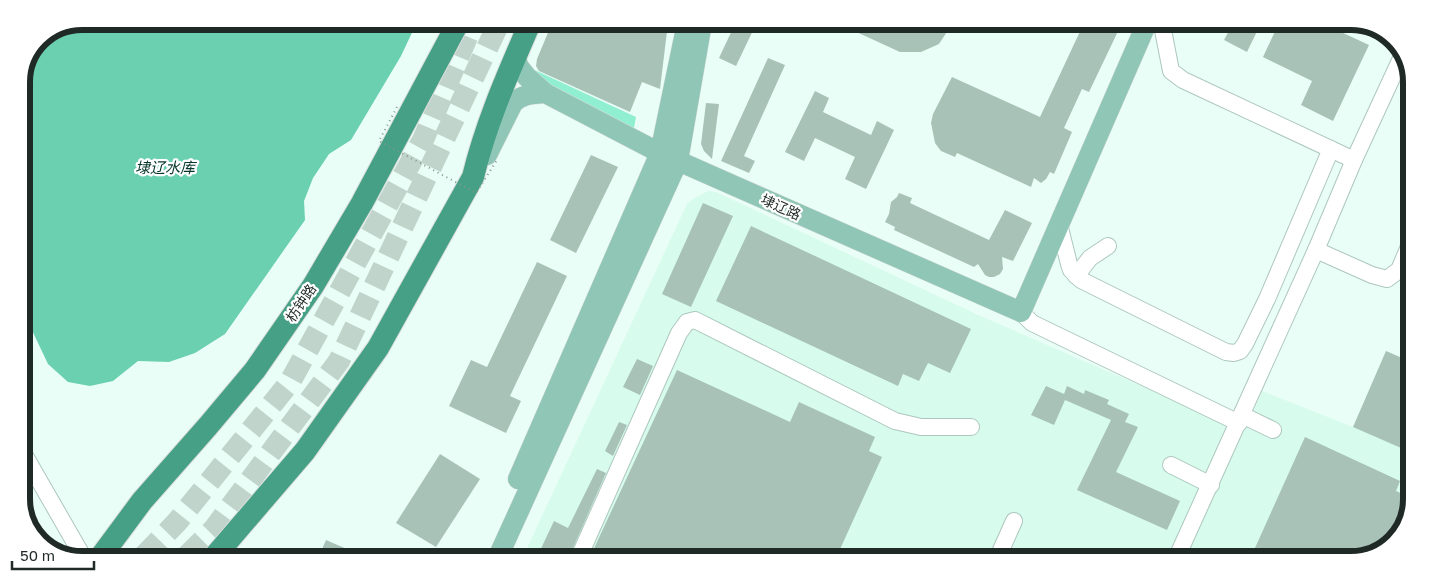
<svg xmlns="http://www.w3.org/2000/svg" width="1433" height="581" font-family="'Golos Text','Noto Sans SC',sans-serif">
	<rect width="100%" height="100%" fill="#e9fef6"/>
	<!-- built -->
	<path fill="#d7fbed" d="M708,191L716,192L976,314L1245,431L1262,391L1353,427L1386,351L1409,361L1407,522L1385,549L1351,560L523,557L687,204L693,199Z"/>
	<!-- green -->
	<path fill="#8fefd0" d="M526,66L636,117L634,128L627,127L544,86Z"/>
	<!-- water -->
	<path fill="#6bd0b0" d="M82,21L417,22L401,56L351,140L329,154L313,178L304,201L305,220L225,334L195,353L169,362L138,361L113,381L90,386L68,382L48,364L21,307V78L39,39Z"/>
	<!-- building -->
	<g fill="#a8c2b8">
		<path d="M552,23H668L660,89L642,82L630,112L539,71L536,66L537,59Z"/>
		<path d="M735,24H756L736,66L719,58Z"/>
		<path d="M839,24H952L939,44L921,52H900Z"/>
		<path d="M1083,25H1121L1089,92L1082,89L1064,128L1072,132L1054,174L1050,172L1046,179L1041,183L1034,178L1031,187L957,153L955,157L941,151L935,143L931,123L933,114L952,77L1040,117Z"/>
		<path d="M1232,25H1260L1247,52L1224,40Z"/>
		<path d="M1278,25L1328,26L1369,45L1333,121L1301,105L1312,81L1263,57Z"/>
		<path d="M768,58L785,65L744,156L755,161L749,173L721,161Z"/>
		<path d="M815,91L829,98L823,112L871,135L877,121L894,130L866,189L845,179L855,157L815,138L804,161L785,152Z"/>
		<path d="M706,103L719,104L712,159L704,151L701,144Z"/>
		<path d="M591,155L618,167L576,253L550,240Z"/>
		<path d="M899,193L912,198L910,203L989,240L1005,210L1032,223L1013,261L1002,257L1003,269L1000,274L994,277H989L985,275L978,264L974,267L894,230L895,227L885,222L889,214L891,202L897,197Z"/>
		<path d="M703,203L733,216L691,307L662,294Z"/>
		<path d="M751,226L971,329L950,373L928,363L919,381L903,374L898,386L716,301Z"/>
		<path d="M537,262L567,276L510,396L521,401L506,433L449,406L471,360L487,367Z"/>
		<path d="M1386,351L1409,361L1408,451L1353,427Z"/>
		<path d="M637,359L653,366L640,395L623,387Z"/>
		<path d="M677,370L790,422L799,402L875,437L869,451L882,457L836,558L590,557Z"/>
		<path d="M1046,386L1064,394L1067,386L1084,394L1085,390L1109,400L1107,404L1129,414L1125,422L1138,427L1116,472L1180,501L1167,530L1077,490L1111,420L1065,400L1054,425L1031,415Z"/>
		<path d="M619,422L627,425L613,456L605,451Z"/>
		<path d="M1305,437L1400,481L1396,491L1407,496V510L1396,536L1385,549L1351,560L1250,559Z"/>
		<path d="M440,454L480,479L436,547L396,523Z"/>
		<path d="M597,469L606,473L569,557H537L554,521L568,528Z"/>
		<path d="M326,540L363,556H319Z"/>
	</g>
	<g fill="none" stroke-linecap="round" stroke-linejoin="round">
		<!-- highway-tunnel -->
		<g stroke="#c1d4cc" stroke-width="22" stroke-dasharray="22 11" stroke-linecap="butt">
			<path d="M144,556L177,522L290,382L423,140L473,23"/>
			<path d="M187,556L214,529L339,361L499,23"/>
		</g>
		<defs>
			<g id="minor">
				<path d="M1162,25L1171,71L1183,80L1354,160"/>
				<path d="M1059,224L1069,264L1071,270L1081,280L1226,352L1234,353L1240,351L1245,344L1267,299L1331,149"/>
				<path d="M1316,250L1372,275L1387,279L1399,270L1410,244"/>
				<path d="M1076,276L1090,258L1108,246"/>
				<path d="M1021,312L1032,323L1239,423"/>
				<path d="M1242,415L1273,430"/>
				<path d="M21,449L82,555"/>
				<path d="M1171,465L1211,485"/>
				<path d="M579,557L679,333L687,322L695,320L895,421L921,427H971"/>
				<path d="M997,559L1014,521"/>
				<path d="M1176,559L1316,250L1354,160L1403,54"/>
			</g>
			<g id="major">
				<path d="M515,57L519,67L527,77L545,93L660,153L1021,312L1146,25"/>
				<path d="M487,155L513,103C522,94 533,94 545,93"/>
				<path d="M518,479L660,153L687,23"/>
				<path d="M498,557L678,161L702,23"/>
			</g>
			<g id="highway">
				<path d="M102,555L142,501L208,426L255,370L313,286L362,203L458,23"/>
				<path d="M215,556L305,451L378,348L473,177C486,123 508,74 530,23"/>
			</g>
		</defs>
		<!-- minor casing -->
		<use href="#minor" stroke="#adc7be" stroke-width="18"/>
		<!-- major casing -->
		<use href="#major" stroke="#dbdddc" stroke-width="21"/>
		<!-- highway casing -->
		<use href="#highway" stroke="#dbdddc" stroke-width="24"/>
		<!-- minor -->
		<use href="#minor" stroke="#fff" stroke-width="16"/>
		<!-- major -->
		<use href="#major" stroke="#8fc6b6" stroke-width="20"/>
		<!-- highway -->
		<use href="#highway" stroke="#45a085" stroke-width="22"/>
		<!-- path-bridge -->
		<path stroke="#85958f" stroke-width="2" stroke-dasharray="1 4" stroke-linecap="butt" d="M397,107L379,141L476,193L497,160"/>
	</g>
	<g text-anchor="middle" stroke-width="4.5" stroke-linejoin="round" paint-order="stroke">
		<!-- street labels -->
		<g font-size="14" fill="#1f2a26" stroke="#fff">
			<text transform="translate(781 207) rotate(24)" y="5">埭辽路</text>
			<text transform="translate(301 303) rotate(-56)" y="5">枋钟路</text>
		</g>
		<!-- water labels -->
		<g font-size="15" font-style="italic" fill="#06362a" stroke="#fff">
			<text x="165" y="173">埭辽水库</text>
		</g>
	</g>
	<!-- crop -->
	<path d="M0 0H1433V581H0ZM82 30H1351A52 52 0 0 1 1403 82V499A52 52 0 0 1 1351 551H82A52 52 0 0 1 30 499V82A52 52 0 0 1 82 30Z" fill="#fff" fill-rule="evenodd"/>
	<path fill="none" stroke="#1f2a26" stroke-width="6" d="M82 30H1351A52 52 0 0 1 1403 82V499A52 52 0 0 1 1351 551H82A52 52 0 0 1 30 499V82A52 52 0 0 1 82 30Z"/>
	<!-- scale -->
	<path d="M12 561v8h82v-8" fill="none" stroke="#1f2a26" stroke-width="2.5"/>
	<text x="20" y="561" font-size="15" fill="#1f2a26" stroke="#ffffff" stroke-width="4" paint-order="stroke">50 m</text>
</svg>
